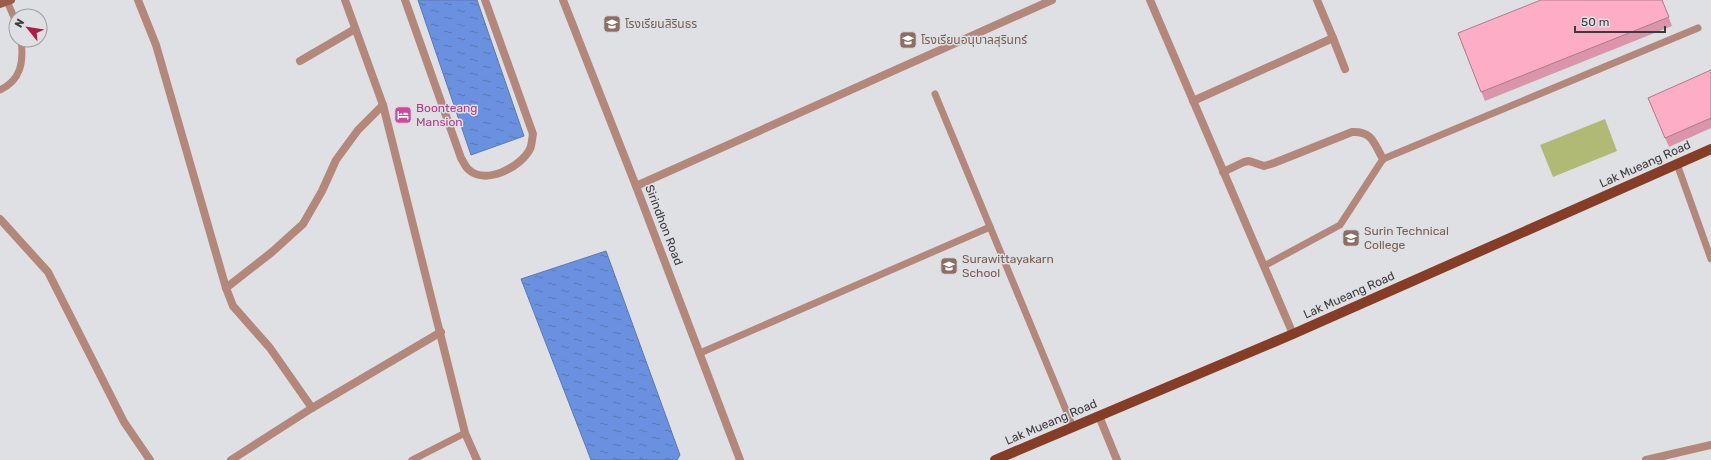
<svg xmlns="http://www.w3.org/2000/svg" width="1711" height="460" font-family="Rubik,'Noto Sans Thai',sans-serif">
	<defs>
		<pattern id="water-ripples" width="26" height="14" patternUnits="userSpaceOnUse"><rect width="26" height="14" fill="#6a91e0"/><path d="M2 4q2-2 4 0t4 0M15 11q2-2 4 0t4 0" fill="none" stroke="#5878b7"/></pattern>
	</defs>
	<rect width="100%" height="100%" fill="#dfe0e4"/>
	<!-- grass -->
	<path fill="#b1ba74" d="M1605,119L1617,151L1553,177L1540,145Z"/>
	<!-- water -->
	<g fill="url(#water-ripples)" stroke="#5c78af">
		<path d="M418,0H477L524,136L471,155Z"/>
		<path d="M606,251L680,455L677,460H591L521,279Z"/>
	</g>
	<g fill="none" stroke-linecap="round" stroke-linejoin="round">
		<!-- service -->
		<g stroke="#b3887b" stroke-width="7">
			<path d="M7,1L16,22"/>
			<path d="M0,90C21,80 24,62 21,40"/>
			<path d="M935,94L1073,427"/>
			<path d="M1677,164L1711,259"/>
			<path d="M1264,266L1340,225L1383,159L1698,28"/>
			<path d="M700,353L990,227"/>
			<path d="M412,460L465,433"/>
		</g>
		<!-- minor -->
		<g stroke="#b3887b" stroke-width="8">
			<path d="M138,0L156,45L226,288L233,306L270,348L312,408"/>
			<path d="M405,0L461,158C463,161 465,166 468,169C485,186 521,167 530,149C532,145 532,138 533,134L485,0"/>
			<path d="M563,0L636,186L740,460"/>
			<path d="M1150,0L1293,334"/>
			<path d="M1317,0L1333,38L1345,69"/>
			<path d="M300,61L355,29"/>
			<path d="M1193,101L1333,38"/>
			<path d="M1223,172L1244,162L1249,161L1264,166L1274,163L1352,132C1373,131 1374,144 1383,159"/>
			<path d="M636,186L1052,0"/>
			<path d="M0,219L48,272L124,422L150,460"/>
			<path d="M226,288L272,252L303,224L322,191L336,160L358,130L383,105"/>
			<path d="M1099,416L1117,460"/>
			<path d="M231,460L312,408L441,332"/>
		</g>
		<!-- tertiary -->
		<g stroke="#b3887b" stroke-width="8">
			<path d="M345,0L383,105L465,433L477,460"/>
			<path d="M1646,460L1711,445"/>
		</g>
		<!-- secondary -->
		<path stroke="#9a5d4a" stroke-width="8" d="M0,4L11,0"/>
		<!-- primary -->
		<path stroke="#863d25" stroke-width="10" d="M995,460L1293,334L1711,149"/>
	</g>
	<!-- wall -->
	<g fill="#da95ab">
		<path d="M1662,0L1672,26L1485,101L1461,42Z"/>
		<path d="M1711,70V128L1669,147L1648,98Z"/>
	</g>
	<!-- building -->
	<g fill="#feadc7" stroke="#b2798b">
		<path d="M1541,0H1662L1669,17L1481,92L1458,33Z"/>
		<path d="M1711,70V118L1665,138L1648,98Z"/>
	</g>
	<!-- icons -->
	<defs>
		<symbol id="school-square" viewBox="-11 -11 22 22"><rect x="-9" y="-9" width="18" height="18" rx="4" fill="#8d6e63" stroke="#dfe0e4"/><path d="M0-5L7-2L0 1L-7-2ZM-4 1L0 2.5L4 1V4Q0 6-4 4Z" fill="#fff"/></symbol>
		<symbol id="hotel-square" viewBox="-11 -11 22 22"><rect x="-9" y="-9" width="18" height="18" rx="4" fill="#d1479c" stroke="#dfe0e4"/><path d="M-6-4.5h1.5V1H6V5H4.5V3h-9V5H-6ZM-4 0a1.8 1.8 0 1 1 3.6 0ZM.5 0V-2.5h3Q6-2.5 6 0Z" fill="#fff"/></symbol>
		<symbol id="university-square" viewBox="-11 -11 22 22"><rect x="-9" y="-9" width="18" height="18" rx="4" fill="#8d6e63" stroke="#dfe0e4"/><path d="M0-5L7-2L0 1L-7-2ZM-4 1L0 2.5L4 1V4Q0 6-4 4Z" fill="#fff"/></symbol>
	</defs>
	<g fill-rule="evenodd">
		<use href="#school-square" x="602" y="14" width="20" height="20"/>
		<use href="#school-square" x="898" y="30" width="20" height="20"/>
		<use href="#hotel-square" x="393" y="105" width="20" height="20"/>
		<use href="#university-square" x="1341" y="228" width="20" height="20"/>
		<use href="#school-square" x="939" y="256" width="20" height="20"/>
	</g>
	<g text-anchor="middle" stroke-width="3" stroke-linejoin="round" paint-order="stroke">
		<!-- education labels -->
		<g font-size="12" fill="#785e54" stroke="#dfe0e4" text-anchor="start">
			<text x="625" y="28">โรงเรียนสิรินธร</text>
			<text x="921" y="44">โรงเรียนอนุบาลสุรินทร์</text>
			<text x="1364" y="235">Surin Technical<tspan x="1364" dy="14">College</tspan></text>
			<text x="962" y="263">Surawittayakarn<tspan x="962" dy="14">School</tspan></text>
		</g>
		<!-- hotel labels -->
		<g font-size="12" fill="#b23c85" stroke="#dfe0e4" text-anchor="start">
			<text x="416" y="112">Boonteang<tspan x="416" dy="14">Mansion</tspan></text>
		</g>
		<!-- street labels -->
		<g font-size="12" fill="#3b3c3d" stroke="#dfe0e4">
			<text transform="translate(1645 164) rotate(-24)" y="4">Lak Mueang Road</text>
			<text transform="translate(664 225) rotate(69)" y="4">Sirindhon Road</text>
			<text transform="translate(1349 295) rotate(-24)" y="4">Lak Mueang Road</text>
			<text transform="translate(1051 422) rotate(-23)" y="4">Lak Mueang Road</text>
		</g>
	</g>
	<!-- north arrow -->
	<g transform="translate(28 28) rotate(300)"><circle r="19" fill="#dfe0e4" stroke="#9d9ea1"/>
	<path d="M0-3L7 15L0 10L-7 15Z" fill="#b01d43"/>
	<text y="-6" font-size="11" font-weight="bold" text-anchor="middle" fill="#3b3c3d">N</text>
	</g>
	<!-- scale -->
	<path d="M1575 26v6h90v-6" fill="none" stroke="#3b3c3d" stroke-width="2"/>
	<text x="1581" y="26" font-size="12" fill="#3b3c3d" stroke="#dfe0e4" stroke-width="3" paint-order="stroke">50 m</text>
</svg>
